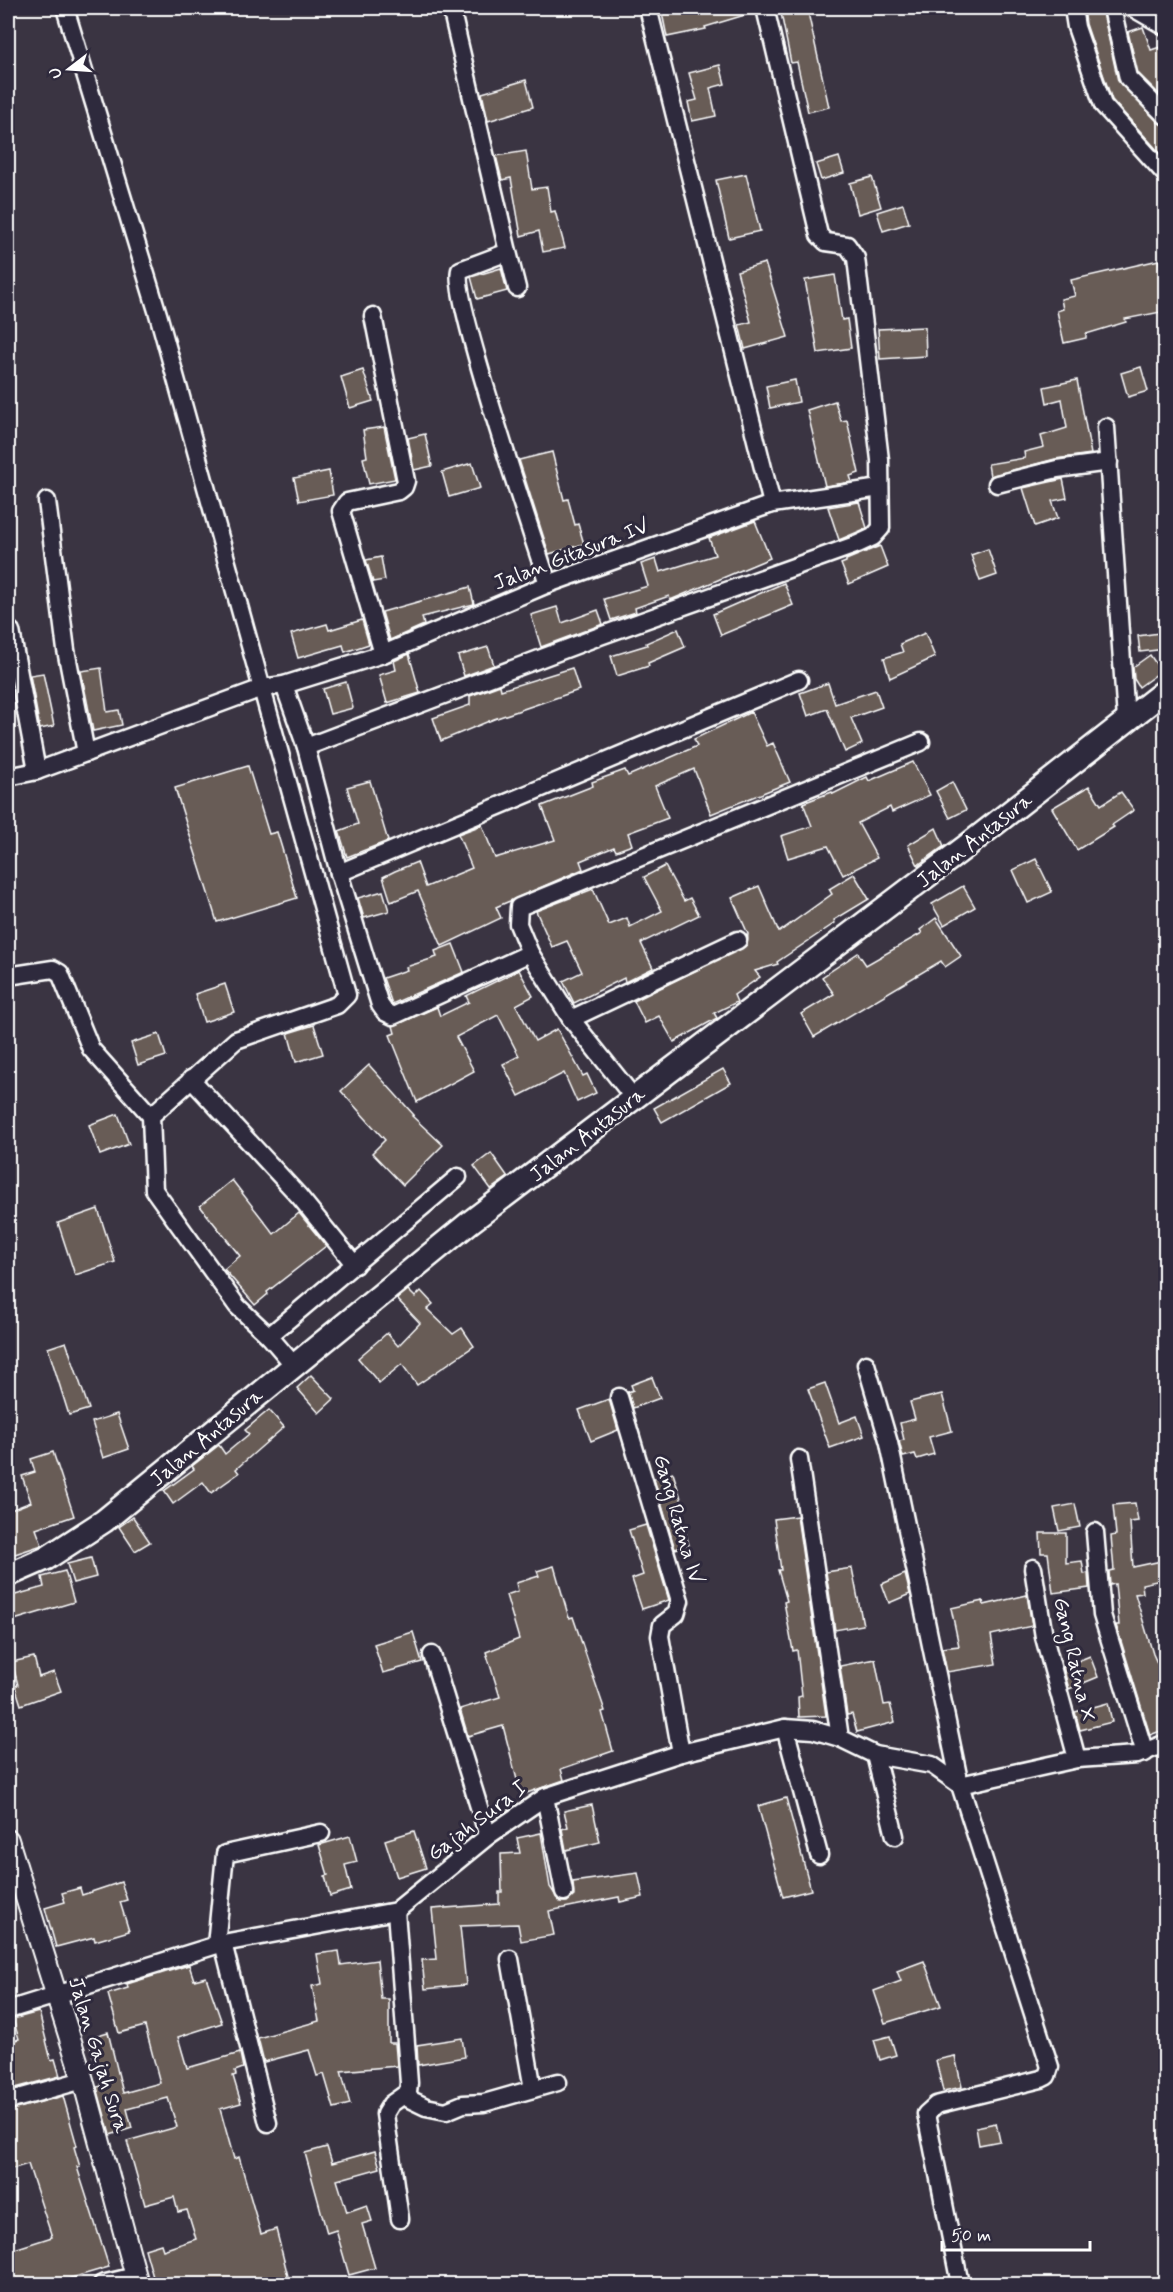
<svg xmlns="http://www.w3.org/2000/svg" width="1173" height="2292" font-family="Mynerve,sans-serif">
	<rect width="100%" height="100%" fill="#3a3442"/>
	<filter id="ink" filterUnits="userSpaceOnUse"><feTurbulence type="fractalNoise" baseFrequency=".0167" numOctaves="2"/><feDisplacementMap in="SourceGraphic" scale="12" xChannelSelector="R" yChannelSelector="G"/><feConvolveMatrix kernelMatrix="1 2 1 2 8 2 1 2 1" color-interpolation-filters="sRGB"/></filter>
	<g filter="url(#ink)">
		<!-- building -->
		<g fill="#675b57" stroke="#fff" stroke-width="1.5">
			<path d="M661,8H755V12L705,27L706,29L667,37Z"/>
			<path d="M780,8H807L829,107L808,112L797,62L791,63Z"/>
			<path d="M1084,8H1102L1118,81L1159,123L1166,126V148L1160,153L1112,100L1086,24Z"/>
			<path d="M1143,27L1151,50L1166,45V101L1138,73L1128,32Z"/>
			<path d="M720,65L725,84L710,88L716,116L692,121L688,102L697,100L689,73Z"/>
			<path d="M526,80L533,107L488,121L482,93Z"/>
			<path d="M526,151L532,189L547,187L551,212L555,211L565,248L543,252L539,231L521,236L511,178L502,180L496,156Z"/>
			<path d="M839,157L844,173L821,180L816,164Z"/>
			<path d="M746,174L760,231L729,238L716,180Z"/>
			<path d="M872,177L881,207L858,214L850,183Z"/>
			<path d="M903,204L909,223L883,231L877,212Z"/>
			<path d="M1159,260L1166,311L1125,319L1126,322L1086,334V338L1064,343L1057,311L1063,309L1061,299L1075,296L1071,280Z"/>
			<path d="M765,263L788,337L745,349L739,325L751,322L737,271Z"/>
			<path d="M501,268L507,291L477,299L471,277Z"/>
			<path d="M835,275L842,320L847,319L851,348L818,353L805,280Z"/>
			<path d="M925,327L926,356L880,359L878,329Z"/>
			<path d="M1141,367L1148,391L1128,397L1121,373Z"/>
			<path d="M363,370L373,401L350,408L341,377Z"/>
			<path d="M795,380L799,402L770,408L766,386Z"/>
			<path d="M1077,380L1091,454L1055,459L990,476L988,464L1025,458L1024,452L1044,447L1041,436L1067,428L1062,399L1047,403L1044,387Z"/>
			<path d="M835,401L841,421L847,420L859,473L850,476L852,482L825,486L807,410Z"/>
			<path d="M384,427L395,479L369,484L363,458L367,457L363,430Z"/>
			<path d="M425,434L432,466L414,470L408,438Z"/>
			<path d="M552,452L564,500L568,499L575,525L578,524L584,544L549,554L519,460Z"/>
			<path d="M472,463L480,488L449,497L442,472Z"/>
			<path d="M329,471L333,495L299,501L294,478Z"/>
			<path d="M1063,479L1067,498L1052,501L1058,518L1035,526L1023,488Z"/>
			<path d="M859,502L867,528L839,540L828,507Z"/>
			<path d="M755,521L770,558L675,598L670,600L669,596L635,608L636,612L611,620L604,599L648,586L641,564L656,559L660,572L715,555L709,538Z"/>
			<path d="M880,546L888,567L849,584L841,564L846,562V560Z"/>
			<path d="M988,549L997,575L980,581L971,555Z"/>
			<path d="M381,557L385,580L373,582L366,560Z"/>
			<path d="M784,583L793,605L721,635L713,614Z"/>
			<path d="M470,587L474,604L422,617L424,625L390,640L382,612Z"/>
			<path d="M557,607L562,623L598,610L603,624L541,647L531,615Z"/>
			<path d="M362,620L369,644L345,652L343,645L298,658L291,634L327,624L329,630Z"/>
			<path d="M678,629L685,647L648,663L649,666L617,676L611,656L647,645L646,643Z"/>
			<path d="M1166,632V649L1140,652L1138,636Z"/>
			<path d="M925,633L935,657L890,678L884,658L903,652L900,644Z"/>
			<path d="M488,647L494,665L464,676L458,656Z"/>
			<path d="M409,654L420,693L387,703L379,675L396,670L394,661Z"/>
			<path d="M1150,655L1161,671L1139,687L1134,679L1133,667Z"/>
			<path d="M101,668L107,712L119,710L122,725L93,731L81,671Z"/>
			<path d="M572,668L579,690L494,719L441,741L433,718L470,705V696L500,685L501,690Z"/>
			<path d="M43,673L54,726L40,729L30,675Z"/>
			<path d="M346,682L353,708L330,714L323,689Z"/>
			<path d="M828,683L835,704L876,690L882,707L851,718L862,744L845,752L827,709L808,716L800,693Z"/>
			<path d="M751,712L767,746L773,743L790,782L711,814L694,769L655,786L668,818L628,833L632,845L616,851L614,847L580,861L583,869L496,907L501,918L442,946L418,891L391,902L383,877L395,871L417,862L426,887L472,868L458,834L482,825L495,858L555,840L542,806L593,786L592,782L625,770L628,776L697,746L694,739Z"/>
			<path d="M913,762L930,795L892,812L890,807L858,823L877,858L843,875L828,846L788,858L781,836L812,826L803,803L832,792L833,794L867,777L869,781Z"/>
			<path d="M248,766L269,834L277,832L297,898L217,922L175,788Z"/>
			<path d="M370,781L388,841L347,857L339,831L358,824L347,787Z"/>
			<path d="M952,782L966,810L950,818L936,791Z"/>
			<path d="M1089,786L1101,805L1121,792L1134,810L1112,825L1114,827L1077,850L1052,808Z"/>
			<path d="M936,828L944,846L918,865L908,845Z"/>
			<path d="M1036,859L1052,892L1028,903L1013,870Z"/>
			<path d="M665,866L684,901L690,898L699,915L641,943L653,968L625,982L624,978L574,1003L563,981L582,972L567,941L552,947L536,911L593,889L609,925L627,918L630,927L662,911L644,877Z"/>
			<path d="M854,874L869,899L834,920L835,923L777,962L778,964L755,971L760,977L734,995L737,1002L714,1013L717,1018L674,1042L659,1016L645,1023L634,1001L747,945L748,934L732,898L759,886L779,932L832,894L829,889Z"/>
			<path d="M963,886L975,907L944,925L932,904Z"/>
			<path d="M383,891L389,911L364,918L358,898Z"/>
			<path d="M936,918L961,956L945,967L941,961L814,1037L801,1014L834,994L822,977L858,953L866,965L922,933L920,930Z"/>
			<path d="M453,944L464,972L392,1004L383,978L407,970L406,967L437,957L435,951Z"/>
			<path d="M519,970L533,996L516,1005L535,1041L557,1029L583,1076L587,1074L596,1093L577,1102L564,1073L519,1096L503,1064L519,1056L498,1015L456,1037L474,1071L417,1102L390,1035L395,1033L393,1026L437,1007L440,1016L469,1002L466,996Z"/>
			<path d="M225,984L234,1012L204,1022L195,994Z"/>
			<path d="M314,1025L323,1054L296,1062L288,1033Z"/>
			<path d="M159,1034L166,1056L138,1065L131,1043Z"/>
			<path d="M369,1065L414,1115L412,1116L443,1145L403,1185L372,1153L385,1140L341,1091Z"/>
			<path d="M723,1069L731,1083L662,1122L654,1108Z"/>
			<path d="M118,1114L129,1144L100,1155L89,1125Z"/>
			<path d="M491,1153L508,1177L491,1189L474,1166Z"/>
			<path d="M232,1180L274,1234L299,1213L326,1246L267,1292L268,1294L255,1305L224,1269L240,1256L200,1206Z"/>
			<path d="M98,1209L115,1262L75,1275L58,1223Z"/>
			<path d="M408,1290L415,1297L421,1291L433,1304L427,1309L453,1334L462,1328L474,1346L417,1385L402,1364L379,1383L358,1358L387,1333L398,1346L420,1323L397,1299Z"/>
			<path d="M66,1342L89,1409L69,1415L48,1348Z"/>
			<path d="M311,1375L334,1399L319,1413L297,1388Z"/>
			<path d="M652,1377L660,1398L633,1408L628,1392L633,1390L631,1385Z"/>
			<path d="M825,1383L839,1423L857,1416L864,1436L830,1448L808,1389Z"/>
			<path d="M942,1394L952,1431L929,1437L934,1454L917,1459L915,1454L903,1457L899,1441L904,1440L900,1423L915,1419L910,1402Z"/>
			<path d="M609,1399L618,1430L591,1441L579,1410Z"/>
			<path d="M269,1410L284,1427L236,1469L239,1473L211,1493L203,1482L173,1504L164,1491L194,1469L192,1466L219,1445L225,1454L249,1434L245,1430Z"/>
			<path d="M117,1414L129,1449L103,1458L92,1422Z"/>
			<path d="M53,1452L74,1516L36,1529L42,1545L12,1555L8,1541V1511L31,1502L22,1476L35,1472L31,1459Z"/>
			<path d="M673,1473L683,1505L678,1506L689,1545L675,1549L654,1479Z"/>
			<path d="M1135,1503L1138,1521L1130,1522L1133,1567L1166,1560V1579L1142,1584L1143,1593L1135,1594L1153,1654L1166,1683V1729L1150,1735L1116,1625H1119L1115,1584L1110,1585L1109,1571L1114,1570L1111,1536L1116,1535L1113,1505Z"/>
			<path d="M1075,1504L1080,1527L1059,1531L1054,1508Z"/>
			<path d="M797,1516L826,1716L799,1717L798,1697L802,1696L797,1650L793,1651L784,1602L787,1601L778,1570H781L774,1519Z"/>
			<path d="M133,1517L150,1542L135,1551L119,1527Z"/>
			<path d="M646,1525L669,1600L642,1609L632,1579L643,1575L629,1530Z"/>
			<path d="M1040,1533H1066V1563L1082,1561L1084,1574L1088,1573L1089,1588L1053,1593L1048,1553H1041Z"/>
			<path d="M91,1558L96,1577L73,1583L67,1564Z"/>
			<path d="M554,1566L569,1618L573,1617L605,1711L602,1712L613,1751L561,1769L564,1780L521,1795L503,1726L468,1736L460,1709L500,1697L486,1652L519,1639L506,1595L518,1591L516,1583L539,1576L537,1571Z"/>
			<path d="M852,1568L863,1625L835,1630L826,1572Z"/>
			<path d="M65,1571L74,1602L14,1620L8,1597L44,1587L42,1577Z"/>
			<path d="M905,1574L910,1594L889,1603L882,1584Z"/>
			<path d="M1027,1595L1032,1626L991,1635L996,1664L947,1672L942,1648L959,1646L951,1608L983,1601L984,1605Z"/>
			<path d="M413,1632L422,1662L383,1673L374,1644Z"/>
			<path d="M1090,1656L1098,1677L1069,1689L1063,1667Z"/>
			<path d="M34,1657L39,1677L54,1672L61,1691L21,1705L15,1686L18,1685L12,1662Z"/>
			<path d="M875,1659L884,1705L890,1704L895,1722L857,1732L852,1714L847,1715L840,1666Z"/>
			<path d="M1108,1703L1112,1722L1080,1730L1075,1712Z"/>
			<path d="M786,1798L811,1890L783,1897L758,1806Z"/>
			<path d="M592,1805L600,1842L566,1850L562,1829L568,1827L564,1811Z"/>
			<path d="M414,1831L426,1868L397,1877L385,1840Z"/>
			<path d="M541,1833L550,1887L560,1902H567L574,1896L573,1882L638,1873L643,1897L620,1902L619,1897L549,1911L554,1935L521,1941L518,1924L460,1926L466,1985L425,1989L422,1960L437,1959L432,1909L499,1904V1892H502L501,1854L520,1853L517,1838Z"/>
			<path d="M350,1836L357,1862L345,1865L351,1890L330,1896L325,1876L328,1875L319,1845Z"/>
			<path d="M121,1882L127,1900L120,1902L129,1931L95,1941L94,1937L56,1947L45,1908L65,1902L62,1893L80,1888L82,1895Z"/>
			<path d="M339,1951L341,1965L377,1960L381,1999H389V2043H395L397,2066L341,2071L350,2104L334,2108L324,2074L317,2076L309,2050L264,2062L258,2038L319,2021L312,1986L322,1984L317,1954Z"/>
			<path d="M924,1961L941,2006L885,2023L874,1991L901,1981L897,1971Z"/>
			<path d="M189,1965L194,1980L206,1977L222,2023L178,2037L187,2068L240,2053L243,2068L235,2071L236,2075L233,2076L241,2103L220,2109L234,2159L239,2157L261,2234L276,2229L290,2284H155L145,2249L161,2244L163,2250L196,2239L187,2210L178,2212L174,2197L145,2205L127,2141L177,2127L168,2098L127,2109L132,2128L110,2135L97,2087L102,2086L88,2038L108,2032L123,2093L160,2083L145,2026L119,2033L108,1994L128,1988L127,1984Z"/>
			<path d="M39,2012L51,2060L55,2059L60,2076L8,2090V2042L19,2039L13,2019Z"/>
			<path d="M890,2036L896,2055L880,2060L874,2040Z"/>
			<path d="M462,2038L465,2057L418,2065L417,2045Z"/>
			<path d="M955,2056L962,2087L943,2091L936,2060Z"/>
			<path d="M63,2096L77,2146L74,2147L80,2167H77L109,2267L68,2279L69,2282L60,2284H8V2251L52,2237L28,2164L8,2170V2111Z"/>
			<path d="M996,2123L1000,2141L979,2145L976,2127Z"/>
			<path d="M327,2147L332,2163L375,2151L380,2168L337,2180L347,2212L367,2205L372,2221L362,2224L375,2268L349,2275L336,2230L327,2233L305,2153Z"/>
		</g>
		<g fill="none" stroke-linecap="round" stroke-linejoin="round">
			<defs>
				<g id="minor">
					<path d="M65,8L158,314L347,995L337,1005L236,1040L151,1116L154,1190L237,1306L269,1336L293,1364"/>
					<path d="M451,8L508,252L460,270C450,292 535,543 548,584"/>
					<path d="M648,8L772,504"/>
					<path d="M1073,8L1076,27L1103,105L1166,175"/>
					<path d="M1112,8L1128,78L1166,116"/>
					<path d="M1133,8L1166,27"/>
					<path d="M508,252L517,288"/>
					<path d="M373,316L406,481L404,487L399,491L347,502L341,511L383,654"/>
					<path d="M1106,427L1126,720"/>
					<path d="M997,484L1057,469L1109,462"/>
					<path d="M47,501L66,650L86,753"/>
					<path d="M11,631L37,771"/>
					<path d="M284,685L306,747L339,873L380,1005L385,1012L393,1016L530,953L571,1019L634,1098"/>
					<path d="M306,747L600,636L858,544L873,537L881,528L880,460L856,258L847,245L826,242L819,235L765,8"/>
					<path d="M8,777L37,771L262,688L284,685L383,654L548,584L772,504L880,488"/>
					<path d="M339,873L799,680"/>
					<path d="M530,953L518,924L519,907L921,742"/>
					<path d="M8,976L53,969L60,973L91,1049L151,1116"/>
					<path d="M571,1019L738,940"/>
					<path d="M191,1079L299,1196L355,1265"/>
					<path d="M269,1336L458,1177"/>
					<path d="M866,1364L889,1443L960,1785L1050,2067L1047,2076L1041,2079L936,2105L926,2114L960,2284"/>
					<path d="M619,1397L680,1601L676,1614L662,1625L660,1636L681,1753"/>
					<path d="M799,1459L840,1738"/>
					<path d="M1095,1532L1102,1615L1145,1753"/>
					<path d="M1033,1568L1044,1637L1077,1759"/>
					<path d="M432,1655L488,1836"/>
					<path d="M785,1728L819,1855"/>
					<path d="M875,1755L895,1836"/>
					<path d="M960,1785L1077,1759L1137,1755L1166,1743"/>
					<path d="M545,1797L564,1892"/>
					<path d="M396,1911L409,2083L408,2092L391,2104L385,2114L400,2219"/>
					<path d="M223,1943L268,2123"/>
					<path d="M216,1945L225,1854L321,1833"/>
					<path d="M510,1959L533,2089"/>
					<path d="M8,2010L223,1943L396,1911L488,1836L545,1797L681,1753L785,1728L813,1730L840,1738L875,1755L932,1765L960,1785"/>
					<path d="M403,2096L426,2107L446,2111L463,2104L484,2103L558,2082"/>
					<path d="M8,2101L83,2080"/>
					<path d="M102,2284L135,2276"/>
				</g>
				<path id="tertiary" d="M8,1840L83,2080L138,2284"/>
				<path id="secondary" d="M8,1575L47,1558L104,1521L469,1223L968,845L1166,690"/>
			</defs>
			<!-- minor casing -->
			<use href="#minor" stroke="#fff" stroke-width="21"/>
			<!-- tertiary casing -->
			<use href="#tertiary" stroke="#fff" stroke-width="24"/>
			<!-- secondary casing -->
			<use href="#secondary" stroke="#fff" stroke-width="27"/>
			<!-- minor -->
			<use href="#minor" stroke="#2f2a3d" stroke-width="16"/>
			<!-- tertiary -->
			<use href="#tertiary" stroke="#2f2a3d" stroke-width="20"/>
			<!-- secondary -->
			<use href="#secondary" stroke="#2f2a3d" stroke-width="22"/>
		</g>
	</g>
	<g text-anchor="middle" stroke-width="6" stroke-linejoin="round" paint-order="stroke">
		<!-- street labels -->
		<g font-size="21" fill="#fff" stroke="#2f2a3d">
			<text transform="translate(571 554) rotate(-21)" y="7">Jalan Gitasura IV</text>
			<text transform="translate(974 840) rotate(-38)" y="7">Jalan Antasura</text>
			<text transform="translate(587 1134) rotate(-38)" y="7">Jalan Antasura</text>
			<text transform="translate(206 1437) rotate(-40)" y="7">Jalan Antasura</text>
			<text transform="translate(679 1519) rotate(74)" y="7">Gang Ratna IV</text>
			<text transform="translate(1075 1659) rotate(77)" y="7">Gang Ratna X</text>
			<text transform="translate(477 1820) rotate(-37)" y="7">Gajah Sura I</text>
			<text transform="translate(99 2055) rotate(73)" y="7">Jalan Gajah Sura</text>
		</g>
	</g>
	<!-- margin -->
	<rect width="1173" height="2292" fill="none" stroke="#2f2a3d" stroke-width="30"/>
	<rect x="15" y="15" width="1143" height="2262" fill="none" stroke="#fff" stroke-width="2" filter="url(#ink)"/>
	<!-- north arrow -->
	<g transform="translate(69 69) rotate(253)" stroke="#2f2a3d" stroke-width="4.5" paint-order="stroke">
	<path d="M0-4.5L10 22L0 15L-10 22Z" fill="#ffffff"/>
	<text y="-9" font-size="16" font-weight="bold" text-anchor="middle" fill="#ffffff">U</text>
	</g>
	<!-- scale -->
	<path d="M942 2241v9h148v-9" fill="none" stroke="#ffffff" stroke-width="3"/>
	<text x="951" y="2241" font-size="18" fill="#ffffff" stroke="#2f2a3d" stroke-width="4.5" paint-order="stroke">50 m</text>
</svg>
